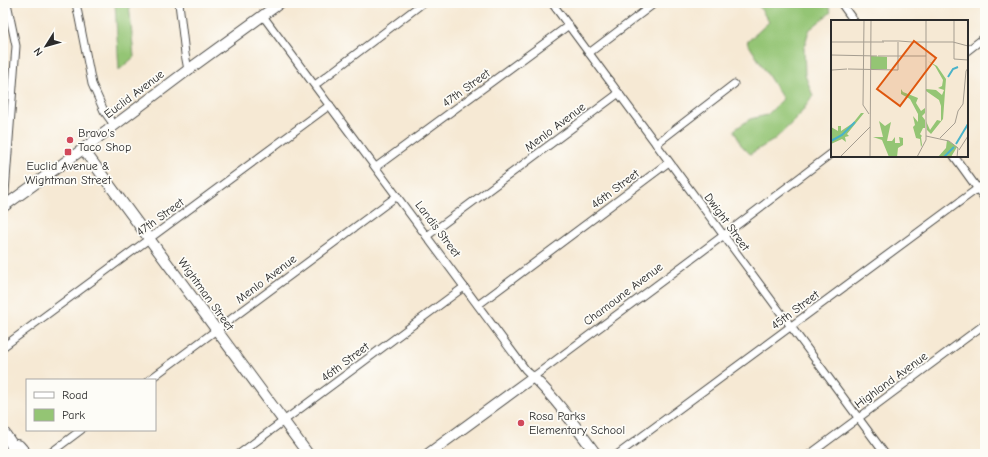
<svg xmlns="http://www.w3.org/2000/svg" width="988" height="457" font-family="'Comic Neue',sans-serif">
	<rect width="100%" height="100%" fill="#fdfcf7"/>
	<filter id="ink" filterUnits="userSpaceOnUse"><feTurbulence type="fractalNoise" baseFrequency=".025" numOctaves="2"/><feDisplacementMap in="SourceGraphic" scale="8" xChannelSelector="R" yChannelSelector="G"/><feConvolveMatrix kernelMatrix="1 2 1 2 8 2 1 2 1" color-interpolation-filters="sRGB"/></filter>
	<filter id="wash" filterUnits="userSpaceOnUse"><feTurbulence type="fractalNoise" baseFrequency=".012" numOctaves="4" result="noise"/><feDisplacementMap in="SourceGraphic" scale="16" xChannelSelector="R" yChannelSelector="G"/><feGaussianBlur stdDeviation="0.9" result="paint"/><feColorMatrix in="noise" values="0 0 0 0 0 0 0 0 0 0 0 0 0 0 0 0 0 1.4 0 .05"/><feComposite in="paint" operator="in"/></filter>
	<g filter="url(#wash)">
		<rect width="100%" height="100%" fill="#f6e9d4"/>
		<!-- green -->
		<g fill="#94c574" stroke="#607850">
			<path d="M115,3H129L134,57L119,70Z"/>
			<path d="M757,3H827L831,12L809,30L804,48L805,75L813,96L798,117L774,140L750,154L741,145L734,130L750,119L767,115L783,99L747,42L769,22Z"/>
		</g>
	</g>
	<g filter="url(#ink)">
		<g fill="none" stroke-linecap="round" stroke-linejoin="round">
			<defs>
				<g id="street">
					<path d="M76,3L92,84L104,111L114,125"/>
					<path d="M179,3L185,54L188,70"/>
					<path d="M552,3L885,454"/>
					<path d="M841,3L854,21"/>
					<path d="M263,16L525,369L533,377L724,235L832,153"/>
					<path d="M967,51L985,37"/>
					<path d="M589,53L655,3"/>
					<path d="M315,85L423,3"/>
					<path d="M656,144L734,84"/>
					<path d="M954,156L985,199"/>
					<path d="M376,167L569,25"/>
					<path d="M4,206L16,46L7,3"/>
					<path d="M427,236L619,93"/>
					<path d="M478,305L669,162"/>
					<path d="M3,347L330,105"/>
					<path d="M149,380L397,196"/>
					<path d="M49,454L81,430"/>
					<path d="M239,454L464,287"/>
					<path d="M618,454L985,183"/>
					<path d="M810,454L985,324"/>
				</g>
				<g id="secondary">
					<path d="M83,149L308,454"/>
					<path d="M3,207L83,149L188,70L280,3"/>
					<path d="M428,454L533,377C557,400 576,427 596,454"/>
				</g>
				<g id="primary">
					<path d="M3,432L12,445V450L14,454"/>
					<path d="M12,445L19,446L26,454"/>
				</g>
			</defs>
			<!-- street casing -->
			<use href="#street" stroke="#494844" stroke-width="9"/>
			<!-- secondary casing -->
			<use href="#secondary" stroke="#494844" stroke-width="12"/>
			<!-- primary casing -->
			<use href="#primary" stroke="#494844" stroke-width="13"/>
			<!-- street -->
			<use href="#street" stroke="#fff" stroke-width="7"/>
			<!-- secondary -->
			<use href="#secondary" stroke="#fff" stroke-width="10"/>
			<!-- primary -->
			<use href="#primary" stroke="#fff" stroke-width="11"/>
		</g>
	</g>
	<!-- markers -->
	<g fill="#d1495b" stroke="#fdfcf7" stroke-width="1.5">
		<circle cx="70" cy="140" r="4"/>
		<rect x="64" y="148" width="8" height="8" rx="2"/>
		<circle cx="521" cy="423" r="4"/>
	</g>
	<g text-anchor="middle" stroke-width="3.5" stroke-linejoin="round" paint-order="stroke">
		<!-- street labels -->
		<g font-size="12" fill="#2b2b2b" stroke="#fdfcf7">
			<text transform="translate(466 88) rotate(-36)" y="4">47th Street</text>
			<text transform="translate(134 94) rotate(-37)" y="4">Euclid Avenue</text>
			<text transform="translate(555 127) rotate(-37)" y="4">Menlo Avenue</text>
			<text transform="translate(615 189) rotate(-37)" y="4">46th Street</text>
			<text transform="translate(160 217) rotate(-36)" y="4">47th Street</text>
			<text transform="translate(727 222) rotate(54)" y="4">Dwight Street</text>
			<text transform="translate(438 229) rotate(53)" y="4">Landis Street</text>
			<text transform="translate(266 279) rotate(-37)" y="4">Menlo Avenue</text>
			<text transform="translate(206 294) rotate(54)" y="4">Wightman Street</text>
			<text transform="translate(623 294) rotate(-37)" y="4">Chamoune Avenue</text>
			<text transform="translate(795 310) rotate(-37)" y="4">45th Street</text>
			<text transform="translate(345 362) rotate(-37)" y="4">46th Street</text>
			<text transform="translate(891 380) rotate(-36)" y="4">Highland Avenue</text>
		</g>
		<!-- poi labels -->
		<g font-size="12" fill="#2b2b2b" stroke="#fdfcf7" text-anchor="start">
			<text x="78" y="137">Bravo's<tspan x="78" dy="14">Taco Shop</tspan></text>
			<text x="68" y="170" text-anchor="middle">Euclid Avenue &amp;<tspan x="68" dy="14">Wightman Street</tspan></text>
			<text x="529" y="420">Rosa Parks<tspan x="529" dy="14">Elementary School</tspan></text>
		</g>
	</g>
	<!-- overview -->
	<g transform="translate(831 20)">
		<rect width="137" height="137" fill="#f6e9d4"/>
		<path d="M40,36L56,37V49H40ZM97,41L106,46L115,59L112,99L100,114L96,110L95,101L99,110L106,100L110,101V86L108,80L95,71V69L105,70L111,75L113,70L107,68L111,66L112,60L104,46ZM70,69L72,72L87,78L85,83L90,91L94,88V93L91,96L94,100V108H92L89,114L91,116L90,117L91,125L90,127L89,119L85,118L82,107L84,105L82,96L87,102V94L79,79L70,74ZM30,93H33L16,114L18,116L14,117L15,122L11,119L0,124V107L7,111V106H10V111L22,103ZM48,101L54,106L60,102L56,121H61L64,117V123H69L68,117L72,118V125L67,128L66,137H58L51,120L42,117H52ZM116,120L126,127L120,137H107L115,128Z" fill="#94c574"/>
		<path fill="none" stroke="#4ab3c9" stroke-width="2" d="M117,57L122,49L127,47M0,121L11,115L24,102M125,124L137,104M113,137L123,127"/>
		<path fill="none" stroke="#a59d90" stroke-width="1" d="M33,0L32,85L38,94M123,0V39L137,40M51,21H68M68,21L81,22M0,22H53M82,22H122L137,26M0,35L46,36M47,36H95M17,49L67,50V22M1,50L16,49M95,116L118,121L127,128L126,137M109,118L124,103L127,91L132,84L135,51L137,48M128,130L137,116M9,137L39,107M39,137L40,0M86,137L95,120V0"/>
		<path fill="#df570e" fill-opacity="0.15" stroke="#df570e" stroke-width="2" d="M83,21L105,38L69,86L46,69Z"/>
		<rect width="137" height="137" fill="none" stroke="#2b2b2b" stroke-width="2"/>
	</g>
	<!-- margin -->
	<rect width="988" height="457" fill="none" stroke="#fdfcf7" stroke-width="16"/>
	<!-- legend -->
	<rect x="26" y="379" width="130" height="52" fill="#fdfcf7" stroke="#a9a8a5"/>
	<rect x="34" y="392" width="20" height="6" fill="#ffffff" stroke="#a9a8a5"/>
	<text x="62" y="399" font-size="12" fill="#2b2b2b">Road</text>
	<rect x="34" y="409" width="20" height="12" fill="#94c574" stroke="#a9a8a5"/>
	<text x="62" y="419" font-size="12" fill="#2b2b2b">Park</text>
	<!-- north arrow -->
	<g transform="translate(46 46) rotate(233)" stroke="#fdfcf7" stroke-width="3" paint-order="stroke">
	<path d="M0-3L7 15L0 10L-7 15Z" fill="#2b2b2b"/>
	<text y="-6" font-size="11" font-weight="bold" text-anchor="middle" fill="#2b2b2b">N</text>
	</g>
</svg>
